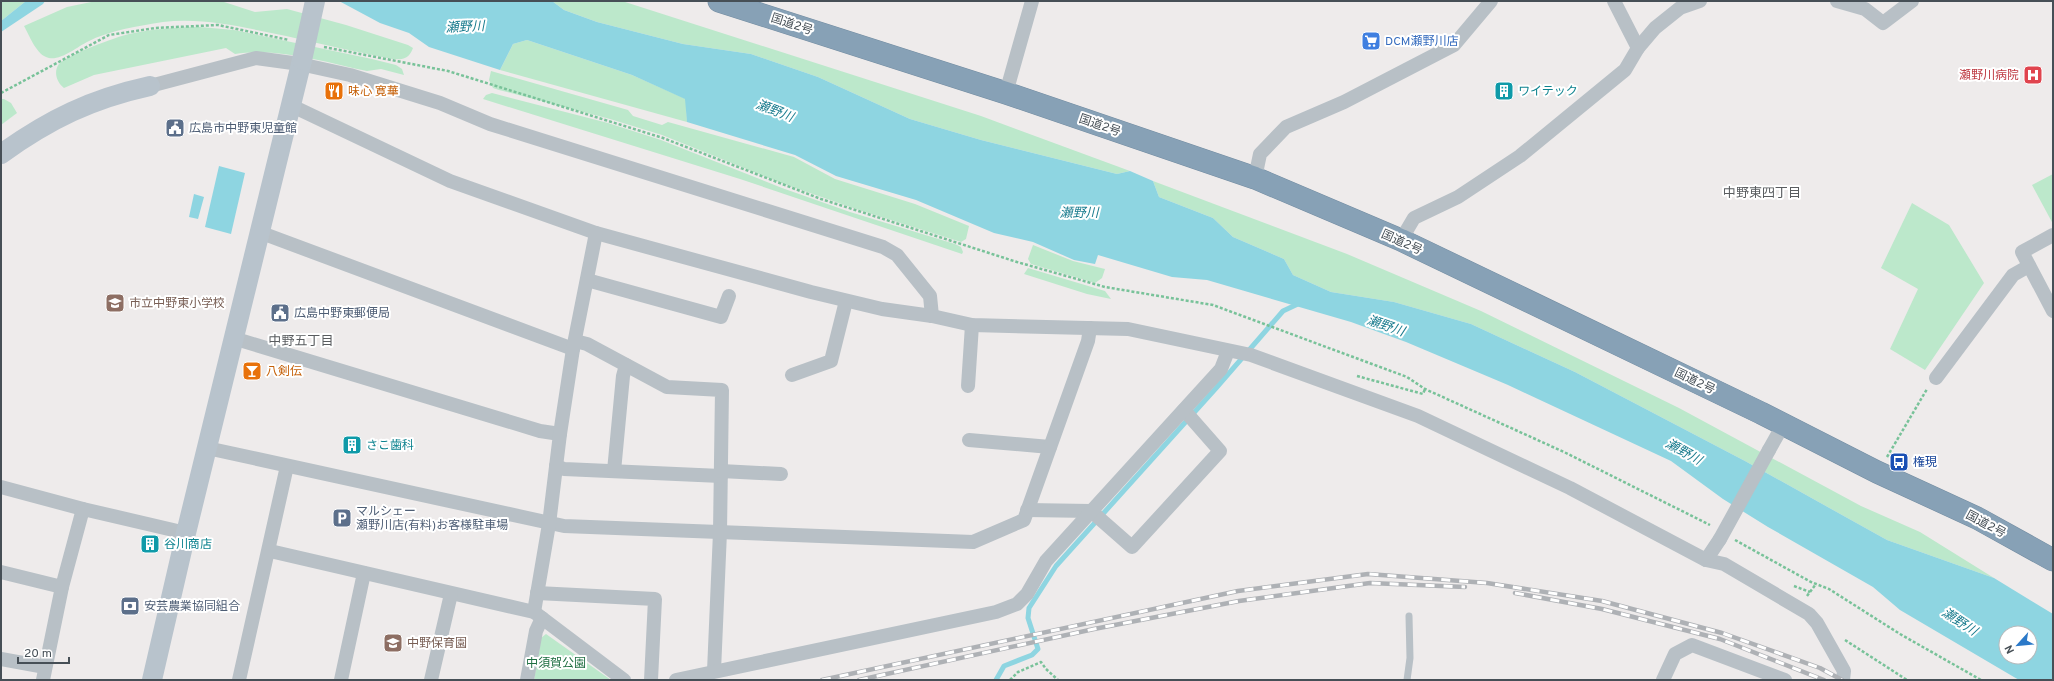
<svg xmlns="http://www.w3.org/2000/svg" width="2054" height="681" font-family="Overpass,'Noto Sans JP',sans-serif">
	<rect width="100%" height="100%" fill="#eeebeb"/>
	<!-- green -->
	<g fill="#bce8cb">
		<path d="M1,1H26L1,21Z"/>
		<path d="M96,1H221L255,12L287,9L346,25L408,45L413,48C409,59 403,60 392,59C357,52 321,44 286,36C246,28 204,17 163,22C138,26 110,30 87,42C77,47 58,63 46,57C36,53 29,35 24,26L67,7Z"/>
		<path d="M552,1H622L981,116L1130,171L1117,174L981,140L910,119L818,77L751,54L683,44L597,22L564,10Z"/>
		<path d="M200,27L234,30L372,59L396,65L402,69L404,75L381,69L367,71C324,62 278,47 235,54L226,48L94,75L64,88C57,83 53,72 59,64C67,55 116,37 129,34C153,29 176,27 200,27Z"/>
		<path d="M527,40L632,75L686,99L687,122L500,70L513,44Z"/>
		<path d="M491,71L628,110L633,116L662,125L668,122L794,157L835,179L915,204L969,226L966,239L961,242L856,209L784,184L662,135L610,119L499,90L493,88L489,80Z"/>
		<path d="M492,93L608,123L661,140L782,188L850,212L955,244L961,247L963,252L962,254L740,179L483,99L486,95Z"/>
		<path d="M1,99H4L11,103L17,113L1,125Z"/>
		<path d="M2053,174V224L2032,185Z"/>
		<path d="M1153,181L1347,254L1481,311L1679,408L1861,506L1920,532L1994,578L1887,540L1745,461L1575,372L1471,324L1394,302L1331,292L1293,275L1284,259L1233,237L1213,218L1159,197Z"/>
		<path d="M1912,203L1949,225L1984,283L1925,370L1890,349L1918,289L1881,268Z"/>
		<path d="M1033,245L1073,261L1105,269L1102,278L1095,283L1031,264L1028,259Z"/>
		<path d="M1028,268L1105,291L1111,299L1087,294L1024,274Z"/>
		<path d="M546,634L611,680H534L541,638Z"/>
	</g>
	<!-- water -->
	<g fill="#8ed5e1" fill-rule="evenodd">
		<path d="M26,1H45L43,4L1,32V21Z"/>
		<path d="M339,1H552L564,10L597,22L683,44L751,54L818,77L910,119L981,140L1117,174L1130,171L1153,181L1159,197L1213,218L1233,237L1284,259L1293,275L1331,292L1394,302L1471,324L1575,372L1745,461L1887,540L1994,578L2053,614V680H2019L1900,610L1873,587L1768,527L1723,499L1671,461L1508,385L1406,342L1351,322L1207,280L1172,277L1098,255L1095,264L1074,260L1033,242L994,233L916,200L836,176L795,155L687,122L685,99L632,75L527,40L513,44L500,70L429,47L409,33L380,23ZM2006,633H2030V657H2006Z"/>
		<path d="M219,166L245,173L231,234L205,227Z"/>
		<path d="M194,194L204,197L198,219L189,217Z"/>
	</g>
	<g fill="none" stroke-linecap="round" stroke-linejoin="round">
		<!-- stream -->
		<path stroke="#8ed5e1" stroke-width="5" d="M996,680L1004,666L1032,655L1038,649L1028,618L1029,608L1056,566L1217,387L1283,311L1300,303"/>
		<defs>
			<path id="highway" d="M719,1L1006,93L1255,178L1401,240L1761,413L1877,472L1977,518L2053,560"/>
		</defs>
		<!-- highway casing -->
		<use href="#highway" stroke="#738ca1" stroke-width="23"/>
		<!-- path -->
		<g stroke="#78c299" stroke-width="2.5" stroke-dasharray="3 2" stroke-linecap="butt">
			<path d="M324,47L448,71L663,138L821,199L1017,262L1105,287L1213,305L1407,377L1425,389L1564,452L1710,525"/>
			<path d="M1,93L109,35L155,28L218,25L289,40"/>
			<path d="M1357,376L1423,394L1425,389"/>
			<path d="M1887,457L1927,389"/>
			<path d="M1735,540L1811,582L1829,589L1900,634L1981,680"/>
			<path d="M1794,586L1810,592"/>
			<path d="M1807,596L1816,584"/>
			<path d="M1845,640L1907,680"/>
			<path d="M1010,680L1018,672L1041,662L1046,669L1058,680"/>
		</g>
		<!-- lane -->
		<path stroke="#b8c0c6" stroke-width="7" d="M1407,680L1410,658L1409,616"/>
		<!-- street -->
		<g stroke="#b8c0c6" stroke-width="14">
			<path d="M1614,1L1638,48"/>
			<path d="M1837,1L1865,9L1883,23L1912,1"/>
			<path d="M150,86L256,58L300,64L350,75L440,103L490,124L883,247L897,255L930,296L932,316"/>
			<path d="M1006,93L1032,1"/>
			<path d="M290,105L450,181L596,233L811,292L882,309L932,316L972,325L1128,329L1251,355L1418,416L1570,488L1706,560L1724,564L1809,614L1817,623L1844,671L1843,680"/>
			<path d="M1255,178L1260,154L1286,127L1344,102L1454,45L1491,1"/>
			<path d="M259,232L573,349"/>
			<path d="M2053,235L2022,252L2053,311"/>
			<path d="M1401,240L1414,218L1458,197L1520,156L1625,70L1638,48L1655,28L1680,8L1700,1"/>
			<path d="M587,280L721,317L729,296"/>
			<path d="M233,338L540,431L560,434"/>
			<path d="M575,341L587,344L667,387L722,390L720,532L714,671"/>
			<path d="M792,375L831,361L846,301"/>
			<path d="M1936,378L2013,275L2029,266"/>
			<path d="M968,386L972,325"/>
			<path d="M969,440L1050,447"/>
			<path d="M207,448L564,526L973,542L1024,520L1088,341L1090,328"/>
			<path d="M1769,450L1783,425"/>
			<path d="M556,466L564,469L721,476"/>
			<path d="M614,471L623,376L626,365"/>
			<path d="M721,471L781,474"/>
			<path d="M1,487L83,509L186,533"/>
			<path d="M1027,510L1091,511L1132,547L1220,451L1184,410"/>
			<path d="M270,551L534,612L624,680"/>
			<path d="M1706,560L1720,539"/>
			<path d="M1,572L62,587"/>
			<path d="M537,593L655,599L651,680"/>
			<path d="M534,612L549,524L560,434L573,349L596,233"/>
			<path d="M1,659L45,667"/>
			<path d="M43,680L62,587L83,509"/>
			<path d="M239,680L287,466"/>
			<path d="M341,680L364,573"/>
			<path d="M431,680L451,594"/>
			<path d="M527,680L536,631L542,618"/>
			<path d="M676,680L996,612L1017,604L1027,594L1046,561L1221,369L1228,351"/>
			<path d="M1663,680L1675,654L1692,645L1785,680"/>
		</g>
		<!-- secondary -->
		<g stroke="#b8c3cc" stroke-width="20">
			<path d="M1,154C50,119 91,99 150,86"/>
			<path d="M152,680L186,533L302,60"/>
		</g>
		<!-- highway -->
		<use href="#highway" stroke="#87a1b6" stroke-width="22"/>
		<defs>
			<g id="rail">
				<path d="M1515,593L1602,609L1720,639L1824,680"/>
				<path d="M822,680L1238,591L1368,574L1487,583L1602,601L1722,633L1820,668L1842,680"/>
				<path d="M859,680L1094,629L1239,601L1370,583L1465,587"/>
			</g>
		</defs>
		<!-- rail casing -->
		<use href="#rail" stroke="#aeb1b5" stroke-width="4.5"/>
		<!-- rail -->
		<use href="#rail" stroke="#fff" stroke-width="3" stroke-dasharray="9" stroke-linecap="butt"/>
		<!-- street-bridge -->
		<path stroke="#b8c0c6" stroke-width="14" d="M1720,539L1769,450"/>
		<!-- secondary-bridge -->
		<path stroke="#b8c3cc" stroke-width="20" d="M302,60L315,1"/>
	</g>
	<!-- icons -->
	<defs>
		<symbol id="supermarket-square" viewBox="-11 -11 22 22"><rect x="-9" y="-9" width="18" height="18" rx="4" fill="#3f7fe0" stroke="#fff"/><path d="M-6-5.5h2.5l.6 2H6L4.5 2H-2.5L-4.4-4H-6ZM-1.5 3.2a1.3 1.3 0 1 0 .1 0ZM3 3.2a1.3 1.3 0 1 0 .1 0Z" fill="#fff"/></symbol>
		<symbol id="hospital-square" viewBox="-11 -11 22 22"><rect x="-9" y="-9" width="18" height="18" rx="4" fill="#e0444e" stroke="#fff"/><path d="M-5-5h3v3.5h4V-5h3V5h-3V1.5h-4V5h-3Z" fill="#fff"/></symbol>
		<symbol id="restaurant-square" viewBox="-11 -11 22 22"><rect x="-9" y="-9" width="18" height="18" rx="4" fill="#e8710a" stroke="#fff"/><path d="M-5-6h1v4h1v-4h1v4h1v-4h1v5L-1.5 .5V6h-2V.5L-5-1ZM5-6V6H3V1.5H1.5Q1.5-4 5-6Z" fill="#fff"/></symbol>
		<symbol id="building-square" viewBox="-11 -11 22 22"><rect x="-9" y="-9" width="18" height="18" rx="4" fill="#0f9aa8" stroke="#fff"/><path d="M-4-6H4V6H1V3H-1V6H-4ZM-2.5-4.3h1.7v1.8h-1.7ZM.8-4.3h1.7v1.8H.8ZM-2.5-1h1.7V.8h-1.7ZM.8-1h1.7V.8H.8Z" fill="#fff"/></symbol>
		<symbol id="civic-square" viewBox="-11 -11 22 22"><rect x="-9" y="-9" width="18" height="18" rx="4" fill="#5c6f8a" stroke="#fff"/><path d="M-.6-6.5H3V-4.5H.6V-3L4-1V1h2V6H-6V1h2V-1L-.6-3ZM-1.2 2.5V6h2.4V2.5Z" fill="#fff"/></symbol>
		<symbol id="school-square" viewBox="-11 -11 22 22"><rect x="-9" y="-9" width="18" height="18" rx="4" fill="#8d6e63" stroke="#fff"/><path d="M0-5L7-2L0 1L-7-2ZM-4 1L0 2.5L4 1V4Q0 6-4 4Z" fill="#fff"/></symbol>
		<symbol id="bar-square" viewBox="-11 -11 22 22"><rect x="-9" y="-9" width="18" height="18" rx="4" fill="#e8710a" stroke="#fff"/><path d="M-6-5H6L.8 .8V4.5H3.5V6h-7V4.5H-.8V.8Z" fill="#fff"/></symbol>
		<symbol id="bus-square" viewBox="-11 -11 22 22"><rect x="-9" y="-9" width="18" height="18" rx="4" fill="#1a4fb4" stroke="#fff"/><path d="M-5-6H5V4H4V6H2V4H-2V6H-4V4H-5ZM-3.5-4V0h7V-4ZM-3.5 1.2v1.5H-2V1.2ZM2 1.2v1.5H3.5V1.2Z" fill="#fff"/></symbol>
		<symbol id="parking-square" viewBox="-11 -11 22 22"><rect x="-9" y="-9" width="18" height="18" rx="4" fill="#5c6f8a" stroke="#fff"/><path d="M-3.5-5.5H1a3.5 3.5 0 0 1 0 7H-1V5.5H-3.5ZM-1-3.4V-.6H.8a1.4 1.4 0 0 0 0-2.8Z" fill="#fff"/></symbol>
		<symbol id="bank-square" viewBox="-11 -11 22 22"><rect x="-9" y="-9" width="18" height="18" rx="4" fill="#5c6f8a" stroke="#fff"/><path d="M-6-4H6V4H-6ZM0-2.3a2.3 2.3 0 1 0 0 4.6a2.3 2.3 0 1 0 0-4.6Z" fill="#fff"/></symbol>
	</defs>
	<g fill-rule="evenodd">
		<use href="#supermarket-square" x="1360" y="30" width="22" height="22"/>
		<use href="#hospital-square" x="2022" y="64" width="22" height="22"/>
		<use href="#restaurant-square" x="323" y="80" width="22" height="22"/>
		<use href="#building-square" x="1493" y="80" width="22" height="22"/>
		<use href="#civic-square" x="164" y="117" width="22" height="22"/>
		<use href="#school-square" x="104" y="292" width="22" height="22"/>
		<use href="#civic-square" x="269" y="302" width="22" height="22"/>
		<use href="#bar-square" x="241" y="360" width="22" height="22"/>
		<use href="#building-square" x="341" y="434" width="22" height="22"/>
		<use href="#bus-square" x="1888" y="451" width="22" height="22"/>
		<use href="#parking-square" x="331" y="507" width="22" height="22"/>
		<use href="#building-square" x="139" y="533" width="22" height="22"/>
		<use href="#bank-square" x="119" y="595" width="22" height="22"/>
		<use href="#school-square" x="382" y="632" width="22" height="22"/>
	</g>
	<g text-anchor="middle" stroke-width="4" stroke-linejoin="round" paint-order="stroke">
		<!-- street labels -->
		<g font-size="12" fill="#464f56" stroke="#fff">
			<text transform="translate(792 24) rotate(18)" y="4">国道2号</text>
			<text transform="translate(1100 125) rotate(19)" y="4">国道2号</text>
			<text transform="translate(1402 242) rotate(24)" y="4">国道2号</text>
			<text transform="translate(1695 381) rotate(26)" y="4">国道2号</text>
			<text transform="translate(1986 524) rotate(28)" y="4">国道2号</text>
		</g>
		<!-- shop labels -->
		<g font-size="12" fill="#366cbe" stroke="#fff" text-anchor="start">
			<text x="1385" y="45">DCM瀬野川店</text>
		</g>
		<!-- health labels -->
		<g font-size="12" fill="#be3a42" stroke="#fff" text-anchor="end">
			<text x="2019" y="79">瀬野川病院</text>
		</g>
		<!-- food labels -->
		<g font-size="12" fill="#c56008" stroke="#fff" text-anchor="start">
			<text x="348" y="95">味心 寛華</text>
			<text x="266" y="375">八剣伝</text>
		</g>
		<!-- culture labels -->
		<g font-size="12" fill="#0d838f" stroke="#fff" text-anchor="start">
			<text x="1518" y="95">ワイテック</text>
			<text x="366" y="449">さこ歯科</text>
			<text x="164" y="548">谷川商店</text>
		</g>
		<!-- service labels -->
		<g font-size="12" fill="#4e5e75" stroke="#fff" text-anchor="start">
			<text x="189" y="132">広島市中野東児童館</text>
			<text x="294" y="317">広島中野東郵便局</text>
			<text x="356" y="515">マルシェー<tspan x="356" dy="14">瀬野川店(有料)お客様駐車場</tspan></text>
			<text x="144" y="610">安芸農業協同組合</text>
		</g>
		<!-- education labels -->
		<g font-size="12" fill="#785e54" stroke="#fff" text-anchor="start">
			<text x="129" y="307">市立中野東小学校</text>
			<text x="407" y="647">中野保育園</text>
		</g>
		<!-- transit labels -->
		<g font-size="12" fill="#164399" stroke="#fff" text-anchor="start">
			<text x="1913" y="466">権現</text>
		</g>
		<!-- park labels -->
		<g font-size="12" fill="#1f6f42" stroke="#fff">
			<text x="556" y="667">中須賀公園</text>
		</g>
		<!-- water labels -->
		<g font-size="13" font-style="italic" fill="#1a7c8e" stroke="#fff">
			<text transform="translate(465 26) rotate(-3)" y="5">瀬野川</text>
			<text transform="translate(775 110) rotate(21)" y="5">瀬野川</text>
			<text x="1079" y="217">瀬野川</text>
			<text transform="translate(1386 325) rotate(19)" y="5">瀬野川</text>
			<text transform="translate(1684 451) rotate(29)" y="5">瀬野川</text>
			<text transform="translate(1960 621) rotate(33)" y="5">瀬野川</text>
		</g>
		<!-- neighbourhood labels -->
		<g font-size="13" fill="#595c5f" stroke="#fff">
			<text x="1762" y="197">中野東四丁目</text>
			<text x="301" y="345">中野五丁目</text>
		</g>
	</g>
	<!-- border -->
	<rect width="2054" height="681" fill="none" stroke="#464f56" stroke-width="4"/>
	<!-- north arrow -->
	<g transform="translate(2018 645) rotate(243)"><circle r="19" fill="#ffffff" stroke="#b5b9bb"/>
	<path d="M0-3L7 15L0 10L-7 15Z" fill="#2b79c8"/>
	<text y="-6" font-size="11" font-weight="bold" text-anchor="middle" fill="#464f56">N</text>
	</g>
	<!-- scale -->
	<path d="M18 657v6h51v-6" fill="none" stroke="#464f56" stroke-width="2"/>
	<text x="24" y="657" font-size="12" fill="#464f56" stroke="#ffffff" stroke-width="3" paint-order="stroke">20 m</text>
</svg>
